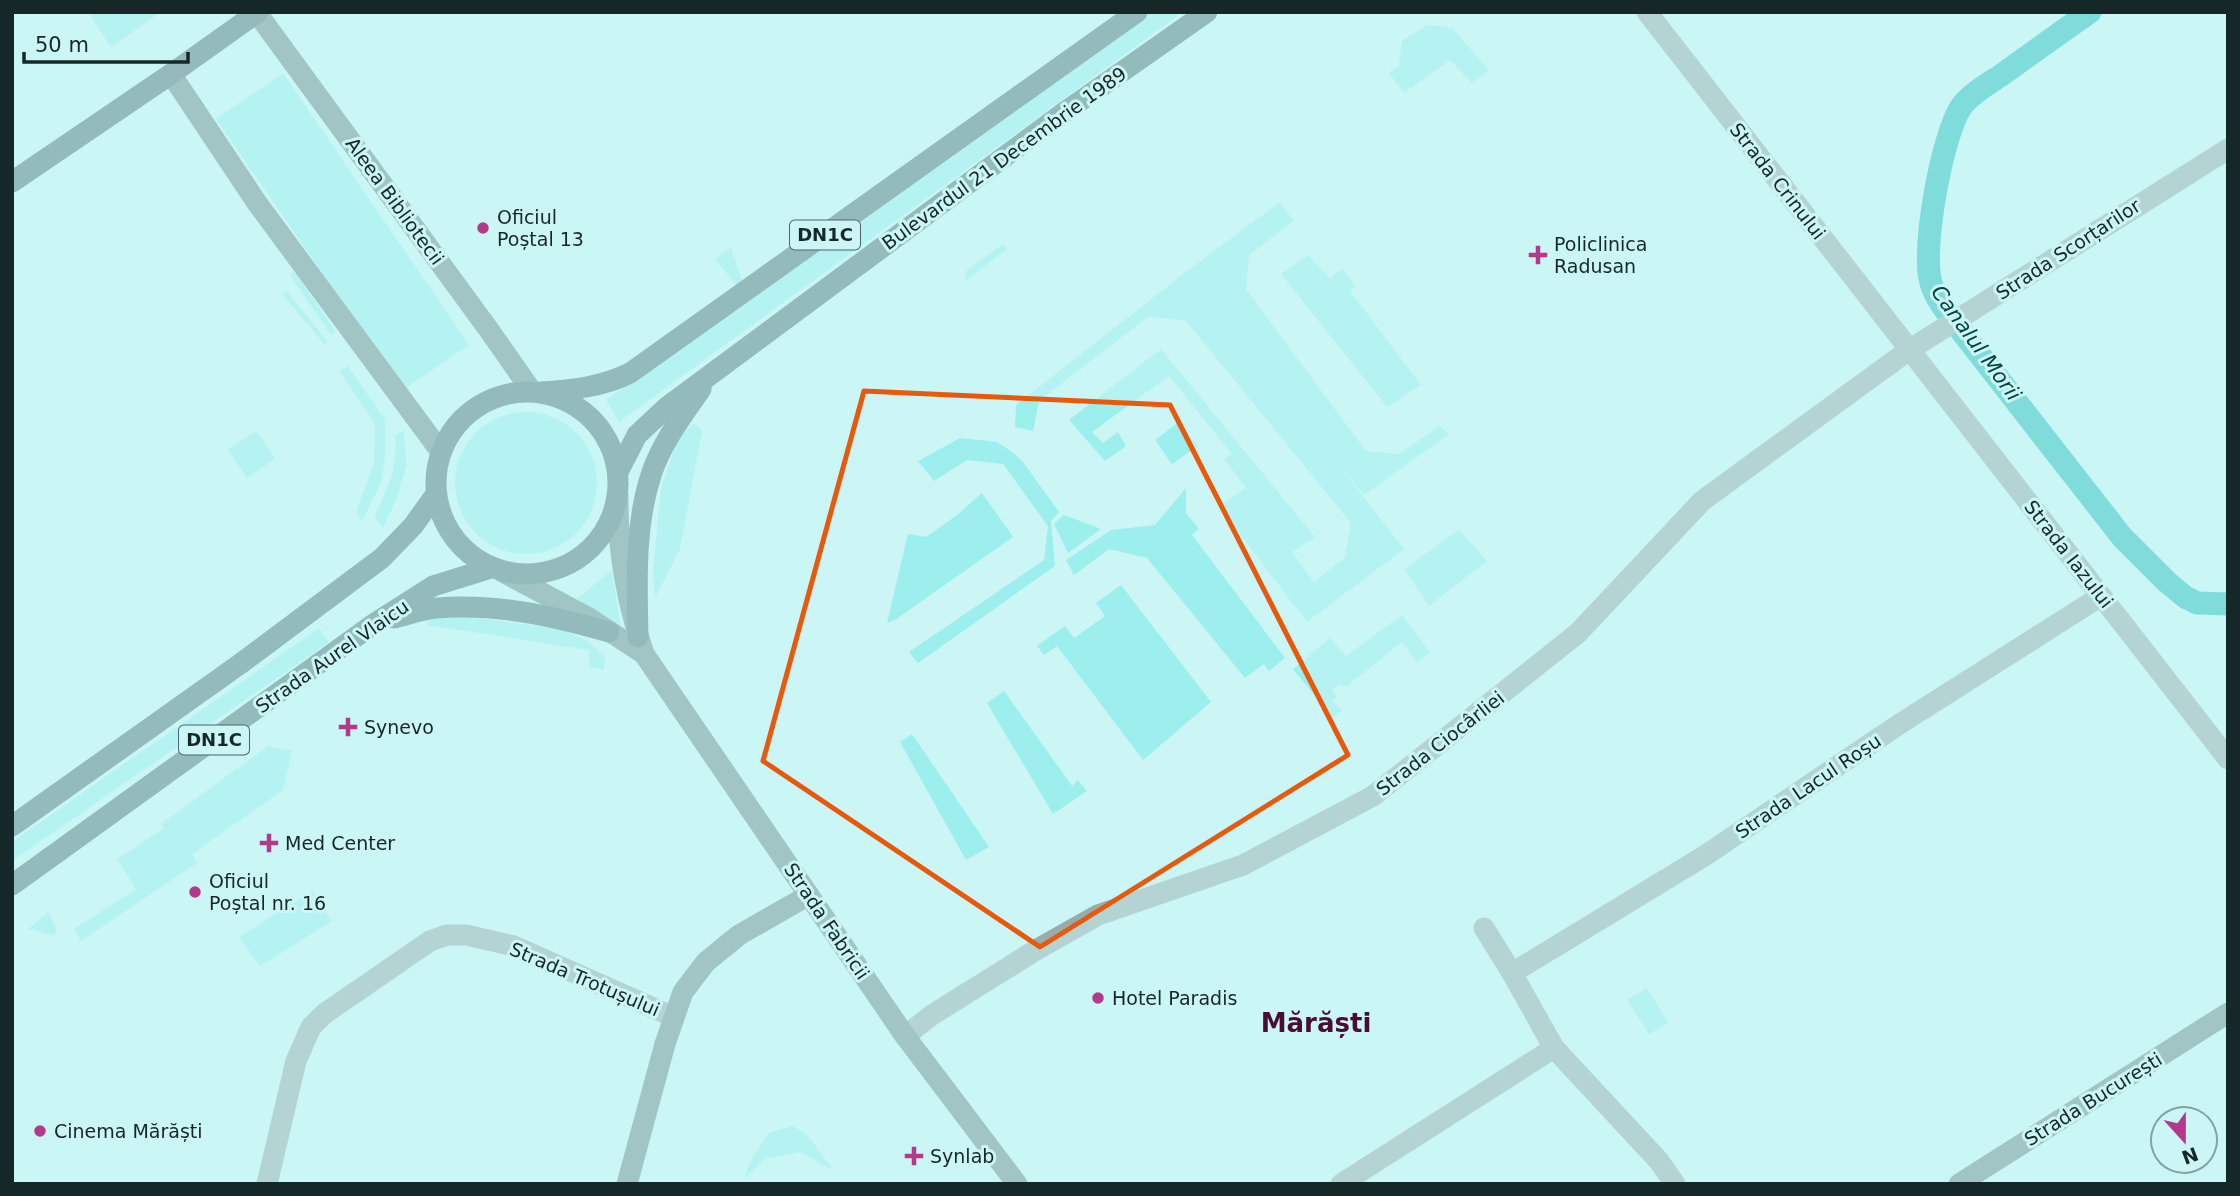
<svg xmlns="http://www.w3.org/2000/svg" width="2240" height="1196" font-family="'DejaVu Sans',sans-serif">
	<rect width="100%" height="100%" fill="#cbf6f5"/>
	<!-- green -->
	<g fill="#9cefed">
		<path d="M88,12H161L111,47Z"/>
		<path d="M1145,12H1183L619,422L606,400Z"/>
		<path d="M1427,25L1452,28L1489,70L1472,83L1450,60L1404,93L1389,73L1399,65L1402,41Z"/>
		<path d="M283,73L469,345L403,390L216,119Z"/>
		<path d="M1280,202L1294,221L1249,255L1246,289L1366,451L1399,454L1440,426L1449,434L1364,495L1338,464L1404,549L1307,622L1219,507L1246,488L1224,459L1232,454L1169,376L1092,432L1103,443L1118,432L1126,446L1105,461L1069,420L1161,349L1315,537L1292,552L1314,582L1345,557L1351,523L1186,321L1149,316L1039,401L1033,431L1015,427L1016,405L1187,271Z"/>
		<path d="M1003,244L1007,249L965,281L966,271Z"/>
		<path d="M731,248L743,284L738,287L715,259Z"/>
		<path d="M1308,255L1330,279L1342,269L1355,286L1350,291L1421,385L1387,407L1281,274Z"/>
		<path d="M294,271L336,332L331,335L290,275Z"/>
		<path d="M286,290L327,341L325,345L283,295Z"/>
		<path d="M348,366L385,420V458L381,483L362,521L356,512L374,463L375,424L340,371Z"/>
		<circle cx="526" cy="483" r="71"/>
		<path d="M1179,422L1198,446L1172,464L1155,440Z"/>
		<path d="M694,423L702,431L680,549L655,598L653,572L661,489L678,437Z"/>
		<path d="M256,431L275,459L247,478L228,450Z"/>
		<path d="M404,431L406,467L396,500L383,528L374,517C388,489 398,467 395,435Z"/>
		<path d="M960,438L997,442L1012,452L1023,462L1059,512L1051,521L1055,566L918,663L909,652L1044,560L1048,526L1003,464L967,460L934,481L918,461Z"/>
		<path d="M1186,488V513L1199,529L1192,535L1285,658L1269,671L1264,664L1245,678L1147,558L1109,549L1074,575L1066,560L1111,530L1155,525Z"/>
		<path d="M982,493L1013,537L895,620L887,623L908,534L926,537L957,515Z"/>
		<path d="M1064,515L1101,529L1068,553L1054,524Z"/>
		<path d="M1459,530L1487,561L1429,606L1404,569Z"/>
		<path d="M612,570L621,628L577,599Z"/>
		<path d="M1121,585L1211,702L1143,760L1057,646L1044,655L1037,646L1065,626L1074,638L1105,616L1096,603Z"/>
		<path d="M1402,615L1430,652L1417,662L1402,642L1346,687L1340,684L1332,690L1337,697L1332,701L1342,710L1333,718L1293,669L1330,638L1346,656Z"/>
		<path d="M471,617L560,629L587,641L605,656L604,670L589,667V650L427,625L430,619Z"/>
		<path d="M319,628L329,642L12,861V842Z"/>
		<path d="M1004,691L1072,786L1078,780L1087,791L1053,814L987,703Z"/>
		<path d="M912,734L989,847L966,860L900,742Z"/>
		<path d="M268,746L292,751L283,790L192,854L197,863L81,941L74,929L136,889L117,859L164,828L161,824Z"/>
		<path d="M312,891L332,921L260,966L239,937Z"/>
		<path d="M48,912L57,930L53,935L28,929Z"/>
		<path d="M1647,988L1668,1023L1649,1034L1627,1000Z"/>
		<path d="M793,1126L808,1136L834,1171L800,1152L765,1159L744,1179L750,1162L769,1133Z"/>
	</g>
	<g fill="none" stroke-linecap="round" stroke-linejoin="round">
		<!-- canal -->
		<path stroke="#27bbba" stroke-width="23" d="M2090,12C2061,32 2032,53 2003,74C1990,83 1971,93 1961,107C1942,136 1921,250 1931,283C1936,301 1951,317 1962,332L2122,537L2167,582L2185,597L2197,603L2228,604"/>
		<!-- street -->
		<g stroke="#99abaa" stroke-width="21">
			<path d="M1647,12L2228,759"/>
			<path d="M1484,928L1512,973L1554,1048L1659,1161L1675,1184"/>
			<path d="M1512,973L1706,855L1898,725L2101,596"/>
			<path d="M905,1036L932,1015L1036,950L1098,915L1243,865L1373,796L1578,633L1702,501L1909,350L2228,149"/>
			<path d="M267,1184L296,1061L311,1027L324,1014L430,941L447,935H466L514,946L674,1017"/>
			<path d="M1341,1184L1554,1048"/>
		</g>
		<!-- secondary -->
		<g stroke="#708b8a" stroke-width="21">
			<path d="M257,13L489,330L531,390"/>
			<path d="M171,74L257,203L441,452"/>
			<path d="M618,495C617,549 627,602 644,654L905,1036L1017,1184"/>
			<path d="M501,571L589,618L644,654"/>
			<path d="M627,1184L665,1044L683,992L706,962L739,935L809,895"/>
			<path d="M1959,1184L2228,1013"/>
		</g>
		<!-- primary -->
		<g stroke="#537473" stroke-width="21">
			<path d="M12,182L171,74L258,12"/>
			<circle cx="527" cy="483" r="91"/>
			<path d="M540,392C572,390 602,387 630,373L1137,12"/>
			<path d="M618,472L637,435L667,407L1066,111L1207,12"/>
			<path d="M394,618C408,615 422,609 437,608C495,603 553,616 609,632"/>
			<path d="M638,637C637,582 634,525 652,472C663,441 683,415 701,389"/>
			<path d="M12,826L240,664L382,558L413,526L436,494"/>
			<path d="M12,885L375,623L433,586L491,568"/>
		</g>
	</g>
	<!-- marked area -->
	<path d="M0 0H2240V1196H0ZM864,391L1170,405L1348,755L1040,947L763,761Z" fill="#cbf6f5" fill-opacity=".55" fill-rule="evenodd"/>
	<path fill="none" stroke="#e8590c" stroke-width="5" stroke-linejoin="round" d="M864,391L1170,405L1348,755L1040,947L763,761Z"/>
	<!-- markers -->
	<g fill="#b4398a" stroke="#cbf6f5" stroke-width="2.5">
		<circle cx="483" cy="228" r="7"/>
		<path d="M1534.5 244.5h7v7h7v7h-7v7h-7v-7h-7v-7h7z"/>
		<path d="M344.5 716.5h7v7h7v7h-7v7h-7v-7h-7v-7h7z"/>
		<path d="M265.5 832.5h7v7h7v7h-7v7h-7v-7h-7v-7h7z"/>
		<circle cx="195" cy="892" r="7"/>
		<circle cx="1098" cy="998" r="7"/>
		<circle cx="40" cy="1131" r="7"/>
		<path d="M910.5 1145.5h7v7h7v7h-7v7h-7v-7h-7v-7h7z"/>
	</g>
	<g text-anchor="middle" stroke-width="6" stroke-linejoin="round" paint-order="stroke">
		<!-- shield labels -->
		<g fill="#cbf6f5" stroke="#4c6565" stroke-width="2">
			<rect x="790" y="220.5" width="70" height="29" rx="5"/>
			<rect x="179" y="725.5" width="70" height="29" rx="5"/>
		</g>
		<g font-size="18" font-weight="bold" fill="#162727">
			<text x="825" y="241">DN1C</text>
			<text x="214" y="746">DN1C</text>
		</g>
		<!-- street labels -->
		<g font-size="19" fill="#162727" stroke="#cbf6f5">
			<text transform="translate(1004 158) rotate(-36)" y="7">Bulevardul 21 Decembrie 1989</text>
			<text transform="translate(1778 181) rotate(52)" y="7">Strada Crinului</text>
			<text transform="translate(395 201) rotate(54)" y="7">Aleea Bibliotecii</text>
			<text transform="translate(2068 249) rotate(-33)" y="7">Strada Scorțarilor</text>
			<text transform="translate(2069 554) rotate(52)" y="7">Strada Iazului</text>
			<text transform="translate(332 656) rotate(-35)" y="7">Strada Aurel Vlaicu</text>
			<text transform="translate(1440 743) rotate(-38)" y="7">Strada Ciocârliei</text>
			<text transform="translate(1808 786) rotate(-34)" y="7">Strada Lacul Roșu</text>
			<text transform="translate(827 921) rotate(56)" y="7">Strada Fabricii</text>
			<text transform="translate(585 979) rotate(23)" y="7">Strada Trotușului</text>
			<text transform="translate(2093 1099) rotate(-32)" y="7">Strada București</text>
		</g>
		<!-- poi labels -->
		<g font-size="19" fill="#162727" stroke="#cbf6f5" text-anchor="start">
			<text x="497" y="224">Oficiul<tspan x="497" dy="22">Poștal 13</tspan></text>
			<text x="1554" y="251">Policlinica<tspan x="1554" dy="22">Radusan</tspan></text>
			<text x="364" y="734">Synevo</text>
			<text x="285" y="850">Med Center</text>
			<text x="209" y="888">Oficiul<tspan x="209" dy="22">Poștal nr. 16</tspan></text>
			<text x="1112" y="1005">Hotel Paradis</text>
			<text x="54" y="1138">Cinema Mărăști</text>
			<text x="930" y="1163">Synlab</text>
		</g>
		<!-- water labels -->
		<g font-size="21" font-style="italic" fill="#034443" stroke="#cbf6f5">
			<text transform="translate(1976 343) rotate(54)" y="7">Canalul Morii</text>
		</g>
		<!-- district labels -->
		<g font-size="26" font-weight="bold" fill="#490d35" stroke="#cbf6f5">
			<text x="1316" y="1032">Mărăști</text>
		</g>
	</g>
	<!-- border -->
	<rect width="2240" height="1196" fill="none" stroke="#162727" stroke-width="28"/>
	<!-- north arrow -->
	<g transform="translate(2184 1140) rotate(159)"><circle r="33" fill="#cbf6f5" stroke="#83a3a3" stroke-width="2"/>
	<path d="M0-5L12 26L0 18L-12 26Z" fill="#b4398a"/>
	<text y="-10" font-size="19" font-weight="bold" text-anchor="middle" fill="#162727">N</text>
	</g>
	<!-- scale -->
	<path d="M24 52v10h164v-10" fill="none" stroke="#162727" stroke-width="3.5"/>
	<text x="35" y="52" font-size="21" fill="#162727" stroke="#cbf6f5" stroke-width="5" paint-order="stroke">50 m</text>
</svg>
